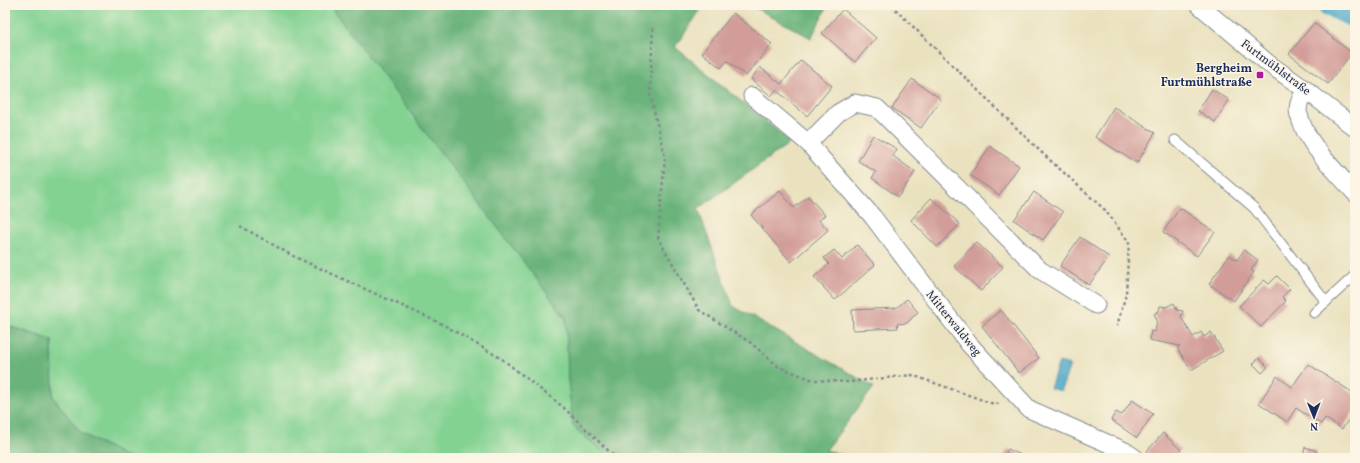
<svg xmlns="http://www.w3.org/2000/svg" width="1360" height="463" font-family="Vollkorn,serif">
	<rect width="100%" height="100%" fill="#fcf5e5"/>
	<filter id="ink" filterUnits="userSpaceOnUse"><feTurbulence type="fractalNoise" baseFrequency=".025" numOctaves="2"/><feDisplacementMap in="SourceGraphic" scale="8" xChannelSelector="R" yChannelSelector="G"/><feConvolveMatrix kernelMatrix="1 2 1 2 8 2 1 2 1" color-interpolation-filters="sRGB"/></filter>
	<filter id="wash" filterUnits="userSpaceOnUse"><feTurbulence type="fractalNoise" baseFrequency=".012" numOctaves="4" result="noise"/><feDisplacementMap in="SourceGraphic" scale="16" xChannelSelector="R" yChannelSelector="G"/><feGaussianBlur stdDeviation="0.9" result="paint"/><feColorMatrix in="noise" values="0 0 0 0 0 0 0 0 0 0 0 0 0 0 0 0 0 1.4 0 .05"/><feComposite in="paint" operator="in"/></filter>
	<g filter="url(#wash)">
		<rect width="100%" height="100%" fill="#eae2bf"/>
		<!-- green -->
		<path fill="#83d292" stroke="#4f8078" d="M5,5H329L567,318L568,379L573,426L609,458H129L81,433L53,397L52,340L5,325Z"/>
		<!-- forest -->
		<g fill="#6ab47c" stroke="#42726d">
			<path d="M329,5H704L675,47L791,142L698,209L733,306L874,387L826,450L852,458H609L573,426L568,379L566,318Z"/>
			<path d="M750,5H828L811,38Z"/>
			<path d="M5,325L52,340L53,397L81,433L129,458H5Z"/>
		</g>
		<!-- water -->
		<path fill="#48a8c7" stroke="#326c92" d="M1059,362L1070,365L1061,391L1050,388Z"/>
		<g fill="none" stroke-linecap="round" stroke-linejoin="round">
			<!-- canal -->
			<path stroke="#48a8c7" stroke-width="21" d="M1327,5L1355,18"/>
		</g>
		<g id="blocks">
			<!-- building -->
			<g fill="#d29d99">
				<path d="M843,9L876,38L855,62L822,33Z"/>
				<path d="M733,13L772,44L746,76L727,61L721,68L702,53Z"/>
				<path d="M1314,23L1352,53L1328,84L1289,54Z"/>
				<path d="M801,60L832,86L807,116L776,90L771,96L751,79L760,67L781,84Z"/>
				<path d="M912,79L941,99L921,128L892,108Z"/>
				<path d="M1212,89L1229,100L1215,122L1198,111Z"/>
				<path d="M1114,107L1155,133L1137,163L1095,137Z"/>
				<path d="M873,135L897,149L893,156L915,172L898,197L872,178L876,172L858,161Z"/>
				<path d="M990,146L1019,166L999,195L970,175Z"/>
				<path d="M780,191L794,208L808,196L825,215L819,220L828,230L791,262L751,215Z"/>
				<path d="M1034,192L1063,212L1043,240L1014,220Z"/>
				<path d="M931,198L960,224L937,247L911,220Z"/>
				<path d="M1180,208L1215,232L1197,256L1163,232Z"/>
				<path d="M1080,237L1109,257L1089,285L1060,266Z"/>
				<path d="M976,242L1003,267L981,291L954,266Z"/>
				<path d="M857,245L875,265L835,300L814,277L829,264L824,258L834,250L842,259Z"/>
				<path d="M1244,250L1258,260L1251,270L1254,272L1234,301L1209,284L1229,255L1237,260Z"/>
				<path d="M1277,276L1290,289L1282,297L1286,301L1261,327L1239,306L1264,280L1269,284Z"/>
				<path d="M907,299L918,312L907,323L897,324L898,328L853,330L852,310L896,308Z"/>
				<path d="M1174,303L1177,310L1183,311L1181,317L1193,337L1201,332L1204,337L1211,332L1223,351L1191,370L1177,348L1180,346L1149,340L1151,331L1155,332L1157,320L1154,314L1159,311L1160,306L1166,307Z"/>
				<path d="M1001,310L1039,358L1019,373L982,326Z"/>
				<path d="M1259,358L1268,367L1262,373L1253,364Z"/>
				<path d="M1308,364L1355,394V410L1342,429L1325,418L1321,424L1296,408L1287,422L1259,403L1277,376L1292,387Z"/>
				<path d="M1132,400L1153,414L1137,438L1111,420L1116,412L1122,415Z"/>
				<path d="M1163,433L1181,450L1173,458H1154L1147,451Z"/>
				<path d="M1305,447L1317,451L1315,458L1303,456Z"/>
				<path d="M1008,449L1021,455L1019,458H1003Z"/>
			</g>
		</g>
	</g>
	<g filter="url(#ink)">
		<use href="#blocks" fill-opacity="0" stroke="#82888e" stroke-width="1"/>
		<g fill="none" stroke-linecap="round" stroke-linejoin="round">
			<defs>
				<g id="lane">
					<path d="M1175,140L1254,208L1326,302"/>
					<path d="M1314,313L1355,275"/>
				</g>
				<g id="street">
					<path d="M1199,5L1269,64L1306,90L1355,128"/>
					<path d="M1306,90C1301,97 1296,106 1299,115C1306,144 1336,171 1355,193"/>
					<path d="M752,96L808,143L873,217L969,344L1029,409L1125,451L1135,458"/>
					<path d="M808,143L838,113L855,103L877,108L1040,270L1096,305"/>
				</g>
			</defs>
			<!-- lane casing -->
			<use href="#lane" stroke="#82888e" stroke-width="11"/>
			<!-- street casing -->
			<use href="#street" stroke="#82888e" stroke-width="19"/>
			<!-- path -->
			<g stroke="#82888e" stroke-width="2.5" stroke-dasharray="3 3" stroke-linecap="butt">
				<path d="M891,5L1041,152L1105,210L1129,242L1126,294L1117,326"/>
				<path d="M653,28L650,94L665,157L658,238L699,310L751,343L779,367L813,380L849,382L912,375L991,403L1000,404"/>
				<path d="M240,226L293,256L444,325L502,359L563,407L616,458"/>
			</g>
			<!-- lane -->
			<use href="#lane" stroke="#fff" stroke-width="9"/>
			<!-- street -->
			<use href="#street" stroke="#fff" stroke-width="17"/>
		</g>
	</g>
	<!-- markers -->
	<rect fill="#b5179e" stroke="#fcf5e5" stroke-width="1.5" x="1256" y="71" width="8" height="8" rx="2"/>
	<g text-anchor="middle" stroke-width="3" stroke-linejoin="round" paint-order="stroke">
		<!-- street labels -->
		<g font-size="12" fill="#1b2f5e" stroke="#fcf5e5">
			<text transform="translate(1276 67) rotate(37)" y="4">Furtmühlstraße</text>
			<text transform="translate(954 323) rotate(51)" y="4">Mitterwaldweg</text>
		</g>
		<!-- poi labels -->
		<g font-size="12" font-weight="bold" fill="#1b2f5e" stroke="#fcf5e5" text-anchor="end">
			<text x="1252" y="72">Bergheim<tspan x="1252" dy="14">Furtmühlstraße</tspan></text>
		</g>
	</g>
	<!-- margin -->
	<rect width="1360" height="463" fill="none" stroke="#fcf5e5" stroke-width="20"/>
	<!-- north arrow -->
	<g transform="translate(1314 417) rotate(179)" stroke="#fcf5e5" stroke-width="3" paint-order="stroke">
	<path d="M0-3L7 15L0 10L-7 15Z" fill="#1b2f5e"/>
	<text y="-6" font-size="11" font-weight="bold" text-anchor="middle" fill="#1b2f5e">N</text>
	</g>
</svg>
